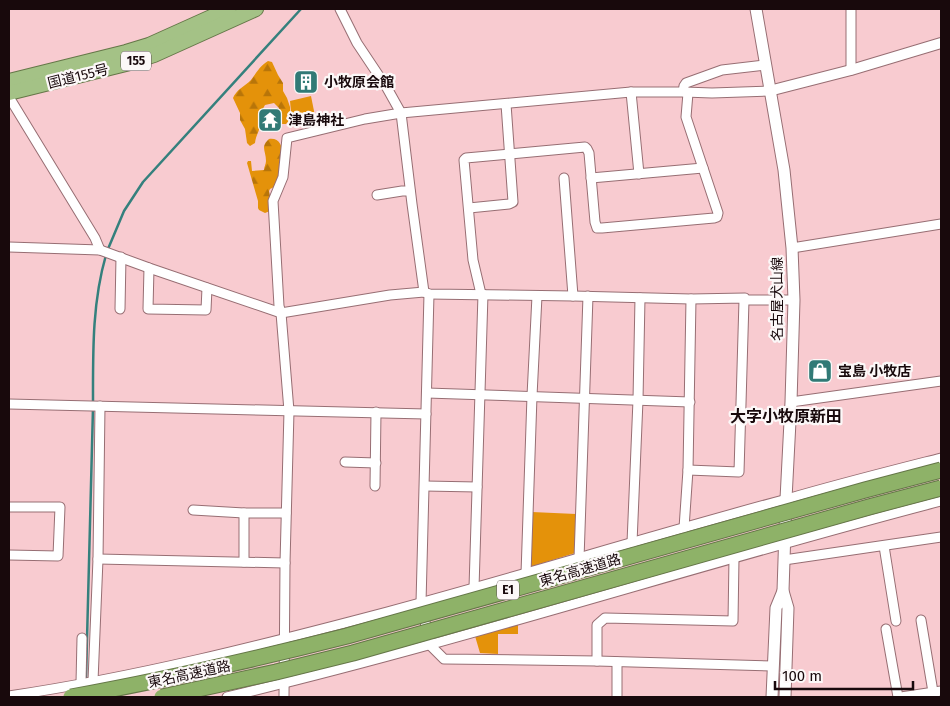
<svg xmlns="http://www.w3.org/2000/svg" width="950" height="706" font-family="'Fira Sans','Noto Sans JP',sans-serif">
	<defs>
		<pattern id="forest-firs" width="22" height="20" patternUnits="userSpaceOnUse" patternTransform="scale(1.25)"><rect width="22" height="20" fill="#e4920a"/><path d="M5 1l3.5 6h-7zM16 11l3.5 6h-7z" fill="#b87509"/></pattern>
	</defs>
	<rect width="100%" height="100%" fill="#f8cbd0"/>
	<!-- forest -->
	<g fill="url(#forest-firs)">
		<path d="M268,61L272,62L278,75L283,83V91L287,98L290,107V120L286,124H279L277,120L279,108L274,103L265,105C261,111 263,115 262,122C260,129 256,135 255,143L250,146L247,143L245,129L240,120V113L233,98C236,90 245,86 251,80C257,72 259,67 268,61Z"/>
		<path d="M269,139C291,136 280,175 276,186L270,189L269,191L270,196V211L265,213L259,210L258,208V201L247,163L248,161H251L252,171L264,170C264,167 266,164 266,161C266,151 260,147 269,139Z"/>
	</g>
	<!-- green -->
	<g fill="#e4920a">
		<path d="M311,96L315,116L292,122L290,101Z"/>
		<path d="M532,512L576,514L575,553L530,567Z"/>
		<path d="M518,623V634H498V654L480,653L475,636Z"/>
	</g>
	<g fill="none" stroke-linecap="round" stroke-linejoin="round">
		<!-- stream -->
		<g stroke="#35807d" stroke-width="2.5">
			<path d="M108,249L124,211L143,182L301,9"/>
			<path d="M93,403C93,353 92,303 106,255"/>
			<path d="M86,678L93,408"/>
		</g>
		<defs>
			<g id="minor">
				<path d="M340,9L357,43L387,88L401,113L412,204L424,292"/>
				<path d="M851,70V9"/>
				<path d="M631,92L639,174"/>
				<path d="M684,92L712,93L769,91"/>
				<path d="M9,97L95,238L100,250"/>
				<path d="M564,178L573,296"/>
				<path d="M591,178L703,168"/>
				<path d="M377,195L402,191H410"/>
				<path d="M469,208L509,204L513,202L506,104"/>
				<path d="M9,247L100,250L149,268L281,313L390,295L424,292L429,294L573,296L691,299L745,298L744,300H794"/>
				<path d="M792,248L941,224"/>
				<path d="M149,268L148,309L206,310L207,288"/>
				<path d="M429,294L421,603L430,645L444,659L597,661L773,666"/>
				<path d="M481,294L473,260L464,160L466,158L585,147L587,149L589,153L595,222L597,228H602L714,218L717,217L718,213L686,117L688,93"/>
				<path d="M120,309L121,257"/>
				<path d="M427,393L690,402"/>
				<path d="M791,402L941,381"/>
				<path d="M9,404L426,414"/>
				<path d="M345,462L376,463"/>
				<path d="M688,470L739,472L744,300"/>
				<path d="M375,486L376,412"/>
				<path d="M425,486L477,487"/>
				<path d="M9,507H60L58,556L9,555"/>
				<path d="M193,510L244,513H286"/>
				<path d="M684,528L688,470L691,299"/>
				<path d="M632,543L638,400L640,298"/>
				<path d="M884,546L896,621"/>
				<path d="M98,559L285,563"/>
				<path d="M579,559L588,296"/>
				<path d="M784,560L941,537"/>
				<path d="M244,562V513"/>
				<path d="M526,574L532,396L537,296"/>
				<path d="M474,588L483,294"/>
				<path d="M921,620L933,692"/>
				<path d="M886,629L898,697"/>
				<path d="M597,661V625L605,618L733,621L734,558"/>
				<path d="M617,662V697"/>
				<path d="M93,681L98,559L100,406"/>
				<path d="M81,683L82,638"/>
				<path d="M9,696C137,677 262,645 387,612C521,576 653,535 787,499C838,484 890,471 941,458"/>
				<path d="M227,697C467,640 702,563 941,501"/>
				<path d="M284,697L285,563L289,411L281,313L279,306L273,201L283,177L287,138L365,119L401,113L631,92H683L684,86L686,83L722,70L765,65"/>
				<path d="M901,697L941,691"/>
			</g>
			<path id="tertiary" d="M769,91L851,70L941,43"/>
			<g id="secondary">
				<path d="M756,9L784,170L792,248L794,300L791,402L786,499L783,591L788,608L785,697"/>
				<path d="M772,697L776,608L783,591"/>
			</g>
			<g id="trunk">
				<path d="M9,81L126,52L149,45L229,9"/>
				<path d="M9,93L130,63L154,55L256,9"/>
			</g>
		</defs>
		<!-- minor casing -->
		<use href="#minor" stroke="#976e73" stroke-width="11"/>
		<!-- tertiary casing -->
		<use href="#tertiary" stroke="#976e73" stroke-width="12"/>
		<!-- secondary casing -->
		<use href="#secondary" stroke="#976e73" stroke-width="13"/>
		<!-- trunk casing -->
		<use href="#trunk" stroke="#657748" stroke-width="16"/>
		<!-- minor -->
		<use href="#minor" stroke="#fff" stroke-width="9"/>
		<!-- tertiary -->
		<use href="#tertiary" stroke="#fff" stroke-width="10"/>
		<!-- secondary -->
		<use href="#secondary" stroke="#fff" stroke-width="11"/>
		<!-- trunk -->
		<use href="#trunk" stroke="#a4c286" stroke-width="14"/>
		<defs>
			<g id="motorway-bridge">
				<path d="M71,697C164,680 256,659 347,636L865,490L941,470"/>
				<path d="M162,697L276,672L353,653L869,507L941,488"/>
			</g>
		</defs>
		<!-- motorway-bridge casing -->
		<use href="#motorway-bridge" stroke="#657748" stroke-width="17" stroke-linecap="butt"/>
		<!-- motorway-bridge -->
		<use href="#motorway-bridge" stroke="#8eb268" stroke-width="15"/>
	</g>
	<!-- icons -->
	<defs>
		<symbol id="building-square" viewBox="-11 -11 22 22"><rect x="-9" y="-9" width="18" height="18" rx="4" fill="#317a76" stroke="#fcf8f8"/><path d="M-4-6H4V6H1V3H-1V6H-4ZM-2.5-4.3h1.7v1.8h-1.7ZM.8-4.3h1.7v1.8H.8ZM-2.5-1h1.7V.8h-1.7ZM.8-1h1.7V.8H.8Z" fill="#fff"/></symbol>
		<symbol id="temple-square" viewBox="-11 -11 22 22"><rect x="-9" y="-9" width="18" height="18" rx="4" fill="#317a76" stroke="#fcf8f8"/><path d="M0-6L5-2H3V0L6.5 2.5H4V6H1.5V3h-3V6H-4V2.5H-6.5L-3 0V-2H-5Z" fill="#fff"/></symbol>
		<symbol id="shop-square" viewBox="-11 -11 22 22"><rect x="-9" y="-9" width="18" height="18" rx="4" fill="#317a76" stroke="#fcf8f8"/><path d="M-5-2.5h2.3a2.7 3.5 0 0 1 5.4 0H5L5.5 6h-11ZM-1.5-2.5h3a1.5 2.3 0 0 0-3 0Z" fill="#fff"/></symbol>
	</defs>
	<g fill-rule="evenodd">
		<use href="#building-square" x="292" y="68" width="28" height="28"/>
		<use href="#temple-square" x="256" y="106" width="28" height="28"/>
		<use href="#shop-square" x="806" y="357" width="28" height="28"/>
	</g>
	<g text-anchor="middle" stroke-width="4.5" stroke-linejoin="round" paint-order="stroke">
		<!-- shield labels -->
		<g fill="#fcf8f8" stroke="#5c5153" stroke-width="1">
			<rect x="121" y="51.5" width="30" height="19" rx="4"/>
			<rect x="497" y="580.5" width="22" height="19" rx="4"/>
		</g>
		<g font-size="12" font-weight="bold" fill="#18090c">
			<text x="136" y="65">155</text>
			<text x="508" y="594">E1</text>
		</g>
		<!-- street labels -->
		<g font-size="14" fill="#18090c" stroke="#fcf8f8">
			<text transform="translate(78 76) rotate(-14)" y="5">国道155号</text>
			<text transform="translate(777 299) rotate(-90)" y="5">名古屋犬山線</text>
			<text transform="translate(580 570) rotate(-16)" y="5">東名高速道路</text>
			<text transform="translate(189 674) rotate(-12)" y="5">東名高速道路</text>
		</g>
		<!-- poi labels -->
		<g font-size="14" font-weight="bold" fill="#18090c" stroke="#fcf8f8" text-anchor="start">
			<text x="324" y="87">小牧原会館</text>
			<text x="288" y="125">津島神社</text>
			<text x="838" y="376">宝島 小牧店</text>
		</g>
		<!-- quarter labels -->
		<g font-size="16" font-weight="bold" fill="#18090c" stroke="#fcf8f8">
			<text x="786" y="422">大字小牧原新田</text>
		</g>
	</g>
	<!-- border -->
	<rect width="950" height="706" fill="none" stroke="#18090c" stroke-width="20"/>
	<!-- scale -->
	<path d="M775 681v8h138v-8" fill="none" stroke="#18090c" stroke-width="2.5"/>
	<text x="782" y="681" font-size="15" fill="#18090c" stroke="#fcf8f8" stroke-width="4" paint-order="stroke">100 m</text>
</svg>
